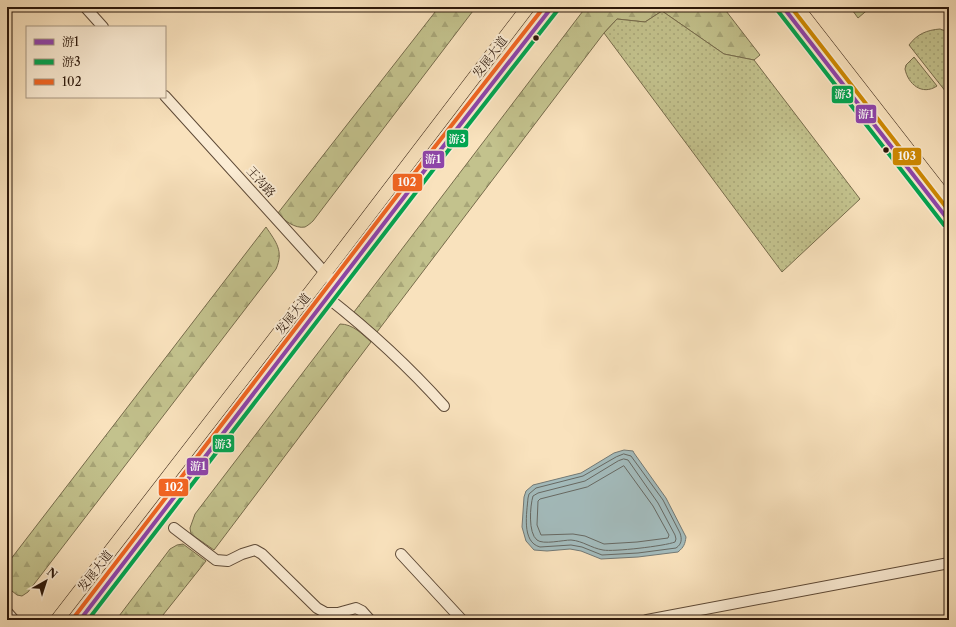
<svg xmlns="http://www.w3.org/2000/svg" width="956" height="627" font-family="'Libre Caslon Text','Noto Serif SC',serif">
	<defs>
		<pattern id="forest-firs" width="22" height="20" patternUnits="userSpaceOnUse"><rect width="22" height="20" fill="#c3c28d"/><path d="M5 1l3.5 6h-7zM16 11l3.5 6h-7z" fill="#a8a678"/></pattern>
		<pattern id="garden-dots" width="8" height="8" patternUnits="userSpaceOnUse"><rect width="8" height="8" fill="#c3c28d"/><path d="M2 2h.1M6 6h.1" fill="none" stroke="#a8a678" stroke-width="1.8" stroke-linecap="round"/></pattern>
	</defs>
	<rect width="100%" height="100%" fill="#f9e2bd"/>
	<filter id="stains"><feTurbulence type="fractalNoise" baseFrequency=".005" numOctaves="4"/><feColorMatrix values="0 0 0 0 .2 0 0 0 0 .09 0 0 0 0 .02 0 0 0 .5 -.17"/></filter>
	<radialGradient id="worn" r=".72"><stop offset=".6" stop-color="#630" stop-opacity="0"/><stop offset="1" stop-color="#630" stop-opacity=".3"/></radialGradient>
	<!-- forest -->
	<g fill="url(#forest-firs)" stroke="#776c4c">
		<path d="M439,7H476L313,221C311,223 307,226 305,227C295,229 283,220 278,213Z"/>
		<path d="M586,7H723L760,55L754,60L724,54L662,11L645,22L617,19L604,33L377,332L354,312Z"/>
		<path d="M850,7H871L858,18Z"/>
		<path d="M266,227C276,242 284,251 276,269L28,592L22,596L17,595L7,587V564Z"/>
		<path d="M340,324C353,324 362,334 371,342L214,550L191,534L190,528L195,514Z"/>
		<path d="M183,544L206,561L159,620H116L170,549L177,545Z"/>
	</g>
	<!-- garden -->
	<g fill="url(#garden-dots)" stroke="#776c4c">
		<path d="M662,11L724,54L754,60L860,199L782,272L604,33L617,19L645,22Z"/>
		<path d="M940,29L949,32V90L946,92L909,45C917,34 927,30 940,29Z"/>
		<path d="M914,57L937,86C922,96 908,84 905,69L906,65Z"/>
	</g>
	<!-- water -->
	<path fill="#a3bbbc" stroke="#737975" d="M624,450L633,451L634,453L666,498L686,537C685,544 684,547 678,552L638,557L601,559L581,551L570,549L547,551L534,550L526,541L522,527L524,497L526,491L533,485L581,473L614,453Z"/>
	<g fill="none" stroke-linecap="round" stroke-linejoin="round">
		<!-- shore -->
		<g stroke="#676963" stroke-width="1">
			<path d="M624,454L631,456L663,500L680,533C682,539 682,544 676,548L638,553L602,555L582,547L571,545L540,547C521,542 527,512 528,498L529,494L536,488L583,476L616,457Z"/>
			<path d="M624,459L628,460L658,503L675,535L676,539L675,542C665,546 613,552 603,550C591,548 583,541 571,540C563,540 543,545 537,540C528,533 530,506 533,496L538,493L585,481L618,461Z"/>
			<path d="M624,466L653,506L669,535L668,538L637,542L604,544L585,536L573,534L541,535L537,525L538,501L540,499L587,487Z"/>
		</g>
		<defs>
			<g id="minor">
				<path d="M85,7L103,27"/>
				<path d="M165,96L337,286"/>
				<path d="M328,298C370,331 408,366 444,406"/>
				<path d="M174,528L216,560L228,561L242,554L255,550L262,554L317,608L326,613H338L356,608L362,611L370,620"/>
				<path d="M401,554L462,620"/>
				<path d="M7,612L14,620"/>
				<path d="M647,620L949,563"/>
			</g>
			<g id="major">
				<path d="M783,7L949,221"/>
				<path d="M797,7L949,202"/>
				<path d="M57,620L325,273L528,7"/>
				<path d="M80,620L428,166L552,7"/>
			</g>
		</defs>
		<!-- minor casing -->
		<use href="#minor" stroke="#5e4a37" stroke-width="12"/>
		<!-- major casing -->
		<use href="#major" stroke="#2b170a" stroke-width="14"/>
		<!-- minor -->
		<use href="#minor" stroke="#fbecd4" stroke-width="10"/>
		<!-- major -->
		<use href="#major" stroke="#f9e2bd" stroke-width="13"/>
		<defs>
			<g id="bus-1">
				<path d="M783,7L949,221"/>
				<path d="M80,620L428,166L552,7"/>
			</g>
			<g id="bus-2">
				<path d="M778,11L944,225"/>
				<path d="M88,620L433,170L557,11"/>
			</g>
			<path id="bus-3" d="M75,616L423,162L544,7"/>
			<path id="bus-4" d="M791,7L949,211"/>
		</defs>
		<!-- bus-1 casing -->
		<use href="#bus-1" stroke="#fbecd4" stroke-width="7"/>
		<!-- bus-2 casing -->
		<use href="#bus-2" stroke="#fbecd4" stroke-width="7"/>
		<!-- bus-3 casing -->
		<use href="#bus-3" stroke="#fbecd4" stroke-width="7"/>
		<!-- bus-4 casing -->
		<use href="#bus-4" stroke="#fbecd4" stroke-width="7"/>
		<!-- bus-1 -->
		<use href="#bus-1" stroke="#8e44ad" stroke-width="4"/>
		<!-- bus-2 -->
		<use href="#bus-2" stroke="#00a651" stroke-width="4"/>
		<!-- bus-3 -->
		<use href="#bus-3" stroke="#f26522" stroke-width="4"/>
		<!-- bus-4 -->
		<use href="#bus-4" stroke="#ce8902" stroke-width="4"/>
	</g>
	<!-- markers -->
	<g fill="#2b170a" stroke="#fbecd4" stroke-width="1.5">
		<circle cx="536" cy="38" r="3.5"/>
		<circle cx="886" cy="150" r="3.5"/>
	</g>
	<g text-anchor="middle" stroke-width="4" stroke-linejoin="round" paint-order="stroke">
		<!-- street labels -->
		<g font-size="12" fill="#2b170a" stroke="#fbecd4">
			<text transform="translate(490 57) rotate(-53)" y="4">发展大道</text>
			<text transform="translate(261 182) rotate(48)" y="4">王沟路</text>
			<text transform="translate(293 314) rotate(-52)" y="4">发展大道</text>
			<text transform="translate(95 571) rotate(-52)" y="4">发展大道</text>
		</g>
	</g>
	<g stroke="#fbecd4" stroke-width="1.5">
		<rect x="831" y="85" width="23" height="19" rx="4" fill="#00a651"/>
		<rect x="855" y="104" width="22" height="20" rx="4" fill="#8e44ad"/>
		<rect x="446" y="129" width="23" height="19" rx="4" fill="#00a651"/>
		<rect x="892" y="147" width="30" height="19" rx="4" fill="#ce8902"/>
		<rect x="422" y="150" width="23" height="19" rx="4" fill="#8e44ad"/>
		<rect x="392" y="173" width="31" height="19" rx="4" fill="#f26522"/>
		<rect x="212" y="434" width="23" height="19" rx="4" fill="#00a651"/>
		<rect x="186" y="457" width="23" height="19" rx="4" fill="#8e44ad"/>
		<rect x="158" y="478" width="31" height="19" rx="4" fill="#f26522"/>
	</g>
	<g font-size="11" text-anchor="middle" font-weight="bold" fill="#fff">
		<text x="843" y="98">游3</text>
		<text x="866" y="118">游1</text>
		<text x="457" y="143">游3</text>
		<text x="907" y="160">103</text>
		<text x="433" y="163">游1</text>
		<text x="407" y="186">102</text>
		<text x="223" y="448">游3</text>
		<text x="198" y="470">游1</text>
		<text x="174" y="491">102</text>
	</g>
	<!-- margin -->
	<rect width="956" height="627" fill="none" stroke="#f9e2bd" stroke-width="24"/>
	<rect x="8" y="8" width="940" height="611" fill="none" stroke="#2b170a" stroke-width="2"/>
	<rect x="12" y="12" width="932" height="603" fill="none" stroke="#2b170a"/>
	<!-- legend -->
	<rect x="26" y="26" width="140" height="72" fill="#fbecd4" stroke="#a89783"/>
	<rect x="34" y="39" width="20" height="6" fill="#8e44ad" stroke="#a89783"/>
	<text x="62" y="46" font-size="12" fill="#2b170a">游1</text>
	<rect x="34" y="59" width="20" height="6" fill="#00a651" stroke="#a89783"/>
	<text x="62" y="66" font-size="12" fill="#2b170a">游3</text>
	<rect x="34" y="79" width="20" height="6" fill="#f26522" stroke="#a89783"/>
	<text x="62" y="86" font-size="12" fill="#2b170a">102</text>
	<!-- north arrow -->
	<g transform="translate(46 581) rotate(39)" stroke="#fbecd4" stroke-width="3" paint-order="stroke">
	<path d="M0-3L7 15L0 10L-7 15Z" fill="#2b170a"/>
	<text y="-6" font-size="11" font-weight="bold" text-anchor="middle" fill="#2b170a">N</text>
	</g>
	<rect width="100%" height="100%" filter="url(#stains)"/>
	<rect width="100%" height="100%" fill="url(#worn)"/>
</svg>
